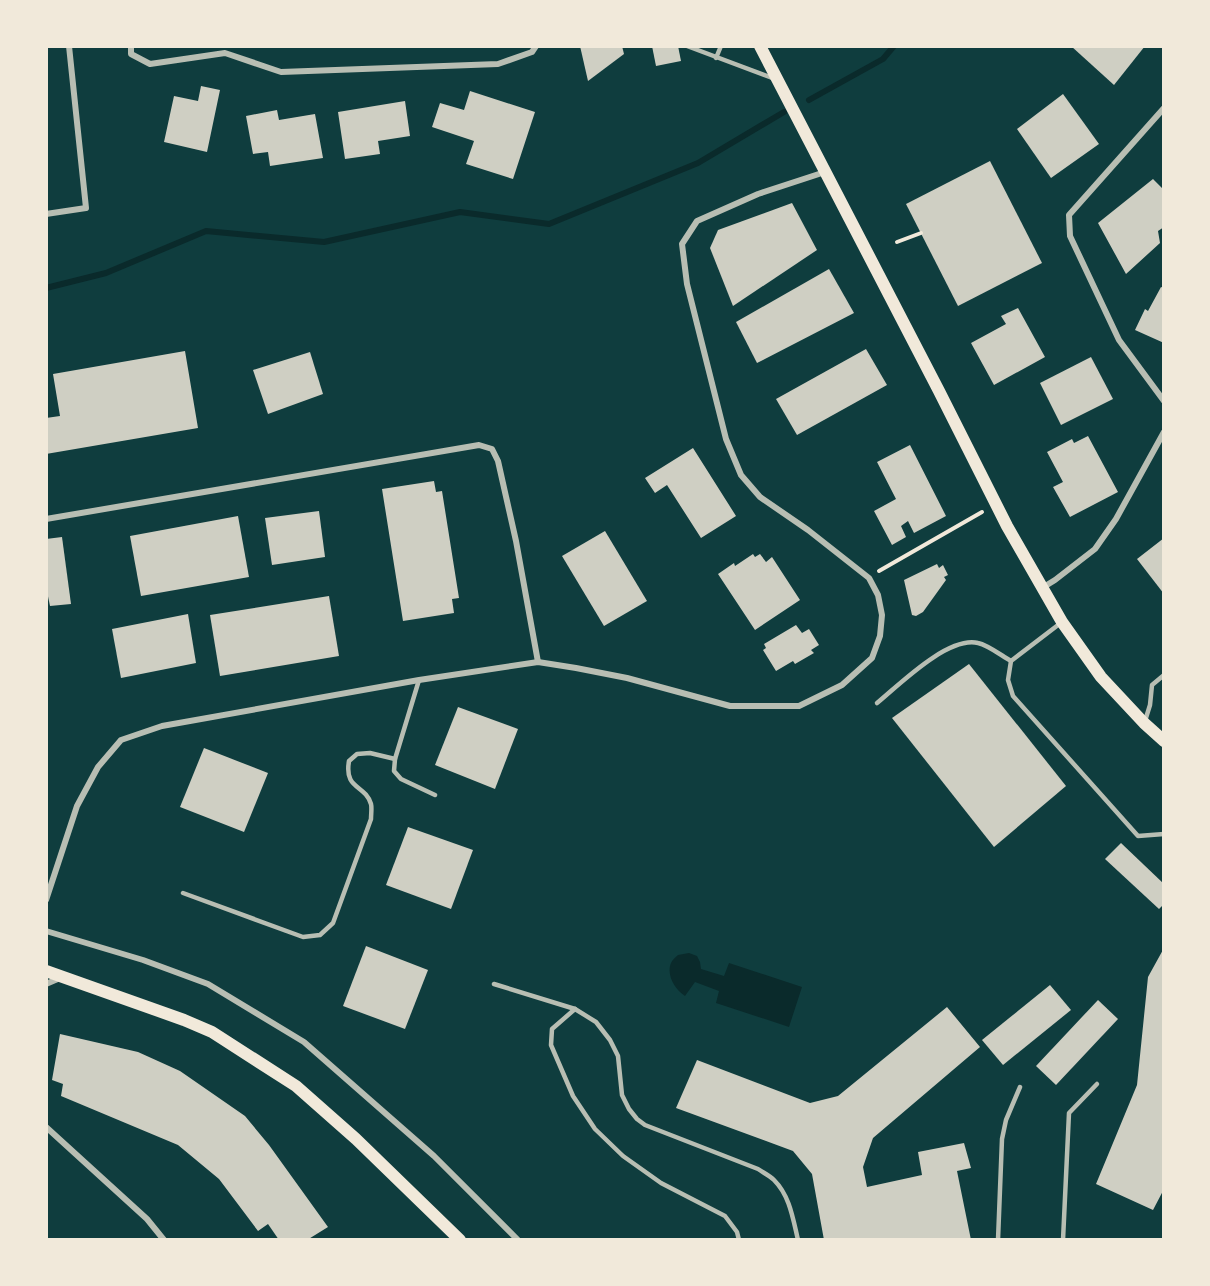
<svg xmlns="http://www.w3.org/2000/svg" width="1210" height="1286" font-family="'Open Sans',sans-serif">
	<rect width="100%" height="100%" fill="#0f3d3e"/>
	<!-- water -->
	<path fill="#0a2a2b" d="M689,953L697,956L700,962L701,969L724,976L729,963L802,987L789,1027L716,1003L719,991L695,982L685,996C675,990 666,975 671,963C672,960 675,958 678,955Z"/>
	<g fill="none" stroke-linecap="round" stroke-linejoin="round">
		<!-- stream -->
		<g stroke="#0a2a2b" stroke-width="6">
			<path d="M809,100L883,59L894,46"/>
			<path d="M46,288L106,273L206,231L324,242L460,212L549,224L698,163L784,112"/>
		</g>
	</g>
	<!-- building -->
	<g fill="#cfcfc3">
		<path d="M580,46H622L624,54L588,81Z"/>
		<path d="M652,46H678L681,61L656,66Z"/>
		<path d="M1071,46H1145L1114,85Z"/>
		<path d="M201,86L220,90L207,152L164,142L174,96L198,101Z"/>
		<path d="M470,91L535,112L513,179L466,164L474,141L432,127L440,103L464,110Z"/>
		<path d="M1063,94L1099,144L1051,178L1017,129Z"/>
		<path d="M405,101L410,136L378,141L380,154L345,159L338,112Z"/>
		<path d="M277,110L279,120L315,114L323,158L270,166L268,152L253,154L246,116Z"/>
		<path d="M990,161L1042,263L958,306L906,204Z"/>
		<path d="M1153,179L1164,190V227L1158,231L1160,243L1126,274L1098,223Z"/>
		<path d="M792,203L817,250L733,306L710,248L718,230Z"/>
		<path d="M829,269L854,313L757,363L736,322Z"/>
		<path d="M1161,287L1164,288V343L1135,330L1145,309L1148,311Z"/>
		<path d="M1018,308L1045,357L994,385L971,343L1006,324L1001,316Z"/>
		<path d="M866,349L887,385L797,435L776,399Z"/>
		<path d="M185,351L198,428L46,454V418L60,416L53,374Z"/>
		<path d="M310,352L323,394L268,414L253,370Z"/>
		<path d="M1091,357L1113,399L1061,425L1040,383Z"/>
		<path d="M1088,436L1118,492L1070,517L1053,487L1063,482L1047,452L1072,439L1074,443Z"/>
		<path d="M910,445L946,516L914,533L908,521L901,526L906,537L892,545L874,511L896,499L877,462Z"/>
		<path d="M693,448L736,516L701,538L667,485L655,493L645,478Z"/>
		<path d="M434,481L436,492L442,491L459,598L452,599L454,613L403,621L382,489Z"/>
		<path d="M319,511L325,557L272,565L265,518Z"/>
		<path d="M238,516L249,577L141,596L130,536Z"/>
		<path d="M605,531L647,601L604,626L562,556Z"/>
		<path d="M62,537L71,604L50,606L46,587V539Z"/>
		<path d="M1164,538V594L1137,559Z"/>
		<path d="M753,554L755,557L760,554L766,562L772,557L800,600L755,630L718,574L734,563L735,566Z"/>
		<path d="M937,564L939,568L943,565L948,575L944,577L946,580L923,612L916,616L912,615L904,580Z"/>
		<path d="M329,596L339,656L220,676L210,615Z"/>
		<path d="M188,614L196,663L121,678L112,629Z"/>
		<path d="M796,625L802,633L809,629L819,645L811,650L814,653L795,664L793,661L776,671L763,650L766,648L764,644Z"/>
		<path d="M969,664L1066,786L994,847L892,718Z"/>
		<path d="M458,707L518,729L495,789L435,765Z"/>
		<path d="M204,748L268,773L244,832L180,807Z"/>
		<path d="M408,827L473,850L451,909L386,885Z"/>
		<path d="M1121,843L1164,884V904L1159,909L1105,859Z"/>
		<path d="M366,946L428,970L405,1029L343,1006Z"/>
		<path d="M1164,948V1189L1153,1210L1096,1184L1137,1085L1148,977Z"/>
		<path d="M1050,985L1071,1010L1003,1065L982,1040Z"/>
		<path d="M1098,1000L1118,1019L1056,1085L1036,1066Z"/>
		<path d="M947,1007L980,1047L873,1138L863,1167L867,1187L922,1175L918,1152L964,1143L971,1168L957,1171L971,1240H824L812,1174L793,1151L676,1108L697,1060L810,1103L838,1096Z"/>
		<path d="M60,1034L138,1052L180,1071L245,1116L269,1145L328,1227L307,1240H279L268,1224L258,1231L219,1179L178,1145L61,1096L63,1084L52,1080Z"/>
	</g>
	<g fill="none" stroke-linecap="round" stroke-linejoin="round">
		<!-- path -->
		<g stroke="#f1e9da" stroke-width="4">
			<path d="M897,242L921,233"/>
			<path d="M879,571L982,512"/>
		</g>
		<!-- service -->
		<g stroke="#b8beb3" stroke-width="4.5">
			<path d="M687,46L775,79"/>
			<path d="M716,58L721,46"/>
			<path d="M1062,622L1011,661L1008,680L1013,696L1138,836L1164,834"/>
			<path d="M419,680L395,759L394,771L401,779L435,795"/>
			<path d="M877,703C900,684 948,636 978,643C988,645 1002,656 1011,661"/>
			<path d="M1145,721L1150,705L1152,685L1164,675"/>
			<path d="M183,893L303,937L320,935L333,923L371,819C371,814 372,808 371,804C365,784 344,790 349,761L357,754L370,753L395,759"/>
			<path d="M494,984L575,1009L596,1022L610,1040L618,1056L622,1095L629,1109L637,1119L645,1125L758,1169C764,1173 770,1176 774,1180C790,1196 793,1219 798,1240"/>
			<path d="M575,1009L552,1029L551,1045L573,1096L595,1129L623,1156L661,1183L725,1216L737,1232L739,1240"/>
			<path d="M998,1240L1002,1139L1006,1120L1020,1087"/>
			<path d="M1063,1240L1069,1113L1097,1084"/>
		</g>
		<!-- minor -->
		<g stroke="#b8beb3" stroke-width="6">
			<path d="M131,46V54L150,64L225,53L281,72L498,64L532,52L536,46"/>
			<path d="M1164,108L1069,215L1070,236L1119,340L1164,401"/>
			<path d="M46,214L86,208L69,46"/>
			<path d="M46,519L479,445L492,449L498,461L516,541L538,662"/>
			<path d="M1042,588L1055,580L1095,549L1116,519L1164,432"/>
			<path d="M46,900L77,806L98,767L121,740L162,726L419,680L538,662L576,668L627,678L730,706H799L842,685L872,658L880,636L882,615L878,595L869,578L808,530L760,497L741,475L726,439L687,284L682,244L697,221L758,194L825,172"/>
			<path d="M46,931L143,960L208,984L304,1042L434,1156L518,1240"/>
			<path d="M46,984L60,978"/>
			<path d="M46,1127L147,1219L164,1240"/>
		</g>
		<!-- secondary -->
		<g stroke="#f1e9da" stroke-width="12">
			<path d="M760,46L939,391L1007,526L1062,622L1101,677L1144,723L1164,741"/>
			<path d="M46,971L184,1020L212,1032L296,1086L356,1139L460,1240"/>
		</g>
	</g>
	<!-- border -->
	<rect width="1210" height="1286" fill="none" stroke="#f1e9da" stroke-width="96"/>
</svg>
